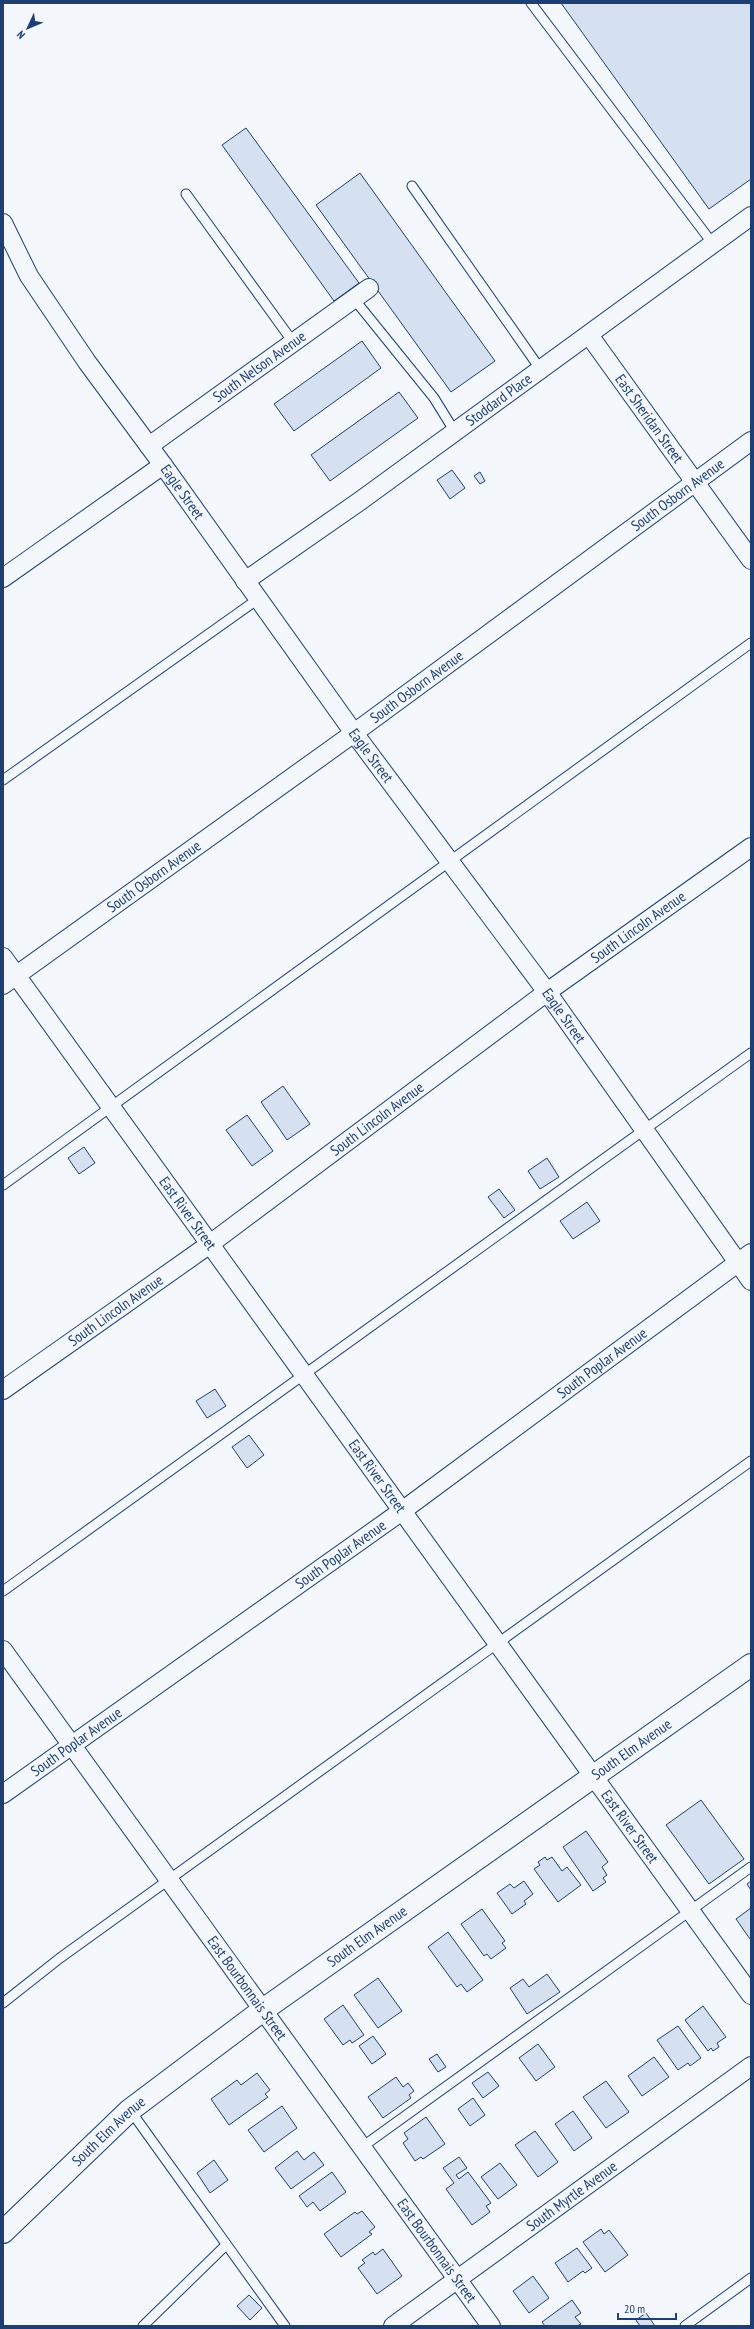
<svg xmlns="http://www.w3.org/2000/svg" width="754" height="2329" font-family="'PT Sans Narrow',sans-serif">
	<rect width="100%" height="100%" fill="#f4f7fb"/>
	<!-- building -->
	<g fill="#d5e0f0" stroke="#1d3f73">
		<path d="M561,3H751V179L709,209Z"/>
		<path d="M246,128L359,283L334,301L222,145Z"/>
		<path d="M360,173L495,361L451,392L316,205Z"/>
		<path d="M362,341L381,368L294,431L274,404Z"/>
		<path d="M399,392L418,418L330,481L311,455Z"/>
		<path d="M452,470L465,488L450,499L437,480Z"/>
		<path d="M480,472L485,481L480,484L474,476Z"/>
		<path d="M283,1086L310,1124L287,1140L261,1102Z"/>
		<path d="M247,1115L273,1151L252,1166L226,1130Z"/>
		<path d="M84,1147L95,1163L79,1174L68,1158Z"/>
		<path d="M547,1158L559,1177L540,1189L528,1171Z"/>
		<path d="M499,1189L515,1210L504,1218L488,1197Z"/>
		<path d="M587,1202L600,1221L573,1239L560,1221Z"/>
		<path d="M215,1389L226,1406L207,1418L196,1401Z"/>
		<path d="M249,1435L264,1455L247,1468L232,1447Z"/>
		<path d="M701,1800L744,1859L709,1884L666,1825Z"/>
		<path d="M586,1831L608,1862L602,1867L607,1875L603,1878L606,1882L593,1891L563,1847Z"/>
		<path d="M545,1857L547,1860L552,1857L562,1871L567,1867L581,1885L558,1902L534,1869L540,1865L538,1862Z"/>
		<path d="M524,1881L533,1894L524,1901L526,1904L512,1914L497,1893L510,1884L514,1888Z"/>
		<path d="M751,1881V1890L747,1884Z"/>
		<path d="M751,1908V1938L750,1939L736,1919Z"/>
		<path d="M482,1909L505,1941L502,1943L506,1948L491,1959L487,1954L484,1956L461,1924Z"/>
		<path d="M448,1932L483,1980L467,1992L461,1984L457,1987L428,1947Z"/>
		<path d="M547,1974L560,1992L527,2014L510,1988L523,1979L529,1987Z"/>
		<path d="M378,1978L402,2011L378,2028L354,1995Z"/>
		<path d="M343,2005L364,2035L352,2043L350,2040L343,2045L324,2019Z"/>
		<path d="M703,2006L726,2037L717,2043L719,2047L713,2051L711,2048L708,2051L685,2020Z"/>
		<path d="M678,2026L701,2058L690,2066L688,2063L678,2070L657,2040Z"/>
		<path d="M373,2036L386,2054L372,2064L359,2046Z"/>
		<path d="M538,2044L555,2067L536,2081L519,2058Z"/>
		<path d="M437,2054L446,2067L438,2072L429,2059Z"/>
		<path d="M654,2057L669,2077L642,2096L628,2076Z"/>
		<path d="M488,2072L499,2086L483,2098L472,2083Z"/>
		<path d="M257,2073L270,2090L265,2094L268,2097L229,2125L211,2099L237,2080L241,2085Z"/>
		<path d="M396,2077L403,2087L408,2083L414,2091L409,2095L411,2098L383,2118L368,2097Z"/>
		<path d="M606,2081L629,2112L606,2128L583,2097Z"/>
		<path d="M473,2098L485,2115L470,2126L458,2109Z"/>
		<path d="M282,2106L297,2128L264,2152L248,2130Z"/>
		<path d="M573,2111L592,2138L574,2151L555,2124Z"/>
		<path d="M426,2117L445,2144L423,2159L421,2157L415,2161L403,2143L408,2139L404,2133Z"/>
		<path d="M535,2131L558,2162L538,2177L515,2145Z"/>
		<path d="M297,2151L304,2160L314,2152L324,2165L291,2189L275,2168Z"/>
		<path d="M459,2157L467,2168L456,2175L459,2179L468,2172L491,2203L486,2206L490,2212L472,2225L446,2189L454,2183L443,2168Z"/>
		<path d="M214,2160L228,2180L210,2193L197,2173Z"/>
		<path d="M500,2163L517,2185L498,2199L481,2177Z"/>
		<path d="M332,2172L346,2192L320,2211L313,2202L307,2207L299,2196Z"/>
		<path d="M362,2211L375,2227L369,2232L372,2234L341,2257L324,2234L355,2212L357,2214Z"/>
		<path d="M601,2229L604,2234L609,2230L628,2255L605,2272L583,2242Z"/>
		<path d="M577,2248L592,2268L585,2273L583,2271L568,2282L555,2263Z"/>
		<path d="M383,2249L402,2276L377,2294L358,2268L365,2263L362,2260L373,2252L375,2255Z"/>
		<path d="M533,2276L549,2298L529,2313L513,2291Z"/>
		<path d="M249,2295L262,2308L250,2320L237,2306Z"/>
		<path d="M572,2300L581,2313L575,2317L581,2324L577,2326H545L542,2322Z"/>
		<path d="M646,2313L655,2326H640L636,2320Z"/>
	</g>
	<g fill="none" stroke-linecap="round" stroke-linejoin="round">
		<defs>
			<g id="lane">
				<path d="M531,3L713,244"/>
				<path d="M412,186L541,370"/>
				<path d="M186,194L293,342"/>
				<path d="M354,299L434,398L455,432"/>
				<path d="M3,780L258,599"/>
				<path d="M3,1185L751,643"/>
				<path d="M3,1591L751,1053"/>
				<path d="M3,2003L60,1958L751,1461"/>
				<path d="M130,2110L285,2326"/>
				<path d="M362,2147L751,1867"/>
				<path d="M143,2326L226,2245"/>
				<path d="M685,2326L751,2278"/>
			</g>
			<g id="street">
				<path id="s1" d="M3,223L29,276L87,362L163,465L354,733L547,992L751,1281"/>
				<path id="s2" d="M589,335L751,560"/>
				<path id="s3" d="M149,446L369,288"/>
				<path d="M3,578L163,465"/>
				<path id="s4" d="M245,581L360,501L751,216"/>
				<path id="s5" d="M3,957L751,1995"/>
				<path id="s6" d="M3,985L354,733L751,441"/>
				<path id="s7" d="M3,1390L210,1244L547,992L751,847"/>
				<path id="s8" d="M3,1650L491,2326"/>
				<path id="s9" d="M3,1794L402,1511L751,1253"/>
				<path id="s10" d="M393,2326L751,2066"/>
			</g>
			<g id="secondary">
				<path id="s11" d="M3,2232L130,2110L263,2010L751,1665"/>
			</g>
		</defs>
		<!-- lane casing -->
		<use href="#lane" stroke="#1d3f73" stroke-width="11"/>
		<!-- street casing -->
		<use href="#street" stroke="#1d3f73" stroke-width="20"/>
		<!-- secondary casing -->
		<use href="#secondary" stroke="#1d3f73" stroke-width="24"/>
		<!-- lane -->
		<use href="#lane" stroke="#f4f7fb" stroke-width="9"/>
		<!-- street -->
		<use href="#street" stroke="#f4f7fb" stroke-width="18"/>
		<!-- secondary -->
		<use href="#secondary" stroke="#f4f7fb" stroke-width="22"/>
	</g>
	<g text-anchor="middle" stroke-width="3" stroke-linejoin="round" paint-order="stroke">
		<!-- street labels -->
		<g font-size="15" fill="#1d3f73" stroke="#f4f7fb">
			<text dy="5" stroke="none"><textPath href="#s3" startOffset="136">South Nelson Avenue</textPath></text>
			<text dy="5" stroke="none"><textPath href="#s4" startOffset="312">Stoddard Place</textPath></text>
			<text dy="5" stroke="none"><textPath href="#s2" startOffset="103">East Sheridan Street</textPath></text>
			<text dy="5" stroke="none"><textPath href="#s1" startOffset="324">Eagle Street</textPath></text>
			<text dy="5" stroke="none"><textPath href="#s6" startOffset="834">South Osborn Avenue</textPath></text>
			<text dy="5" stroke="none"><textPath href="#s6" startOffset="510">South Osborn Avenue</textPath></text>
			<text dy="5" stroke="none"><textPath href="#s1" startOffset="648">Eagle Street</textPath></text>
			<text dy="5" stroke="none"><textPath href="#s6" startOffset="186">South Osborn Avenue</textPath></text>
			<text dy="5" stroke="none"><textPath href="#s7" startOffset="786">South Lincoln Avenue</textPath></text>
			<text dy="5" stroke="none"><textPath href="#s1" startOffset="972">Eagle Street</textPath></text>
			<text dy="5" stroke="none"><textPath href="#s7" startOffset="462">South Lincoln Avenue</textPath></text>
			<text dy="5" stroke="none"><textPath href="#s5" startOffset="316">East River Street</textPath></text>
			<text dy="5" stroke="none"><textPath href="#s7" startOffset="138">South Lincoln Avenue</textPath></text>
			<text dy="5" stroke="none"><textPath href="#s9" startOffset="738">South Poplar Avenue</textPath></text>
			<text dy="5" stroke="none"><textPath href="#s5" startOffset="640">East River Street</textPath></text>
			<text dy="5" stroke="none"><textPath href="#s9" startOffset="414">South Poplar Avenue</textPath></text>
			<text dy="5" stroke="none"><textPath href="#s9" startOffset="90">South Poplar Avenue</textPath></text>
			<text dy="5" stroke="none"><textPath href="#s11" startOffset="794">South Elm Avenue</textPath></text>
			<text dy="5" stroke="none"><textPath href="#s5" startOffset="1072">East River Street</textPath></text>
			<text dy="5" stroke="none"><textPath href="#s11" startOffset="470">South Elm Avenue</textPath></text>
			<text dy="5" stroke="none"><textPath href="#s8" startOffset="417">East Bourbonnais Street</textPath></text>
			<text dy="5" stroke="none"><textPath href="#s11" startOffset="146">South Elm Avenue</textPath></text>
			<text dy="5" stroke="none"><textPath href="#s10" startOffset="221">South Myrtle Avenue</textPath></text>
			<text dy="5" stroke="none"><textPath href="#s8" startOffset="741">East Bourbonnais Street</textPath></text>
		</g>
	</g>
	<!-- border -->
	<rect width="754" height="2329" fill="none" stroke="#1d3f73" stroke-width="8"/>
	<!-- north arrow -->
	<g transform="translate(28 28) rotate(226)" stroke="#f4f7fb" stroke-width="3" paint-order="stroke">
	<path d="M0-3L7 15L0 10L-7 15Z" fill="#1d3f73"/>
	<text y="-6" font-size="11" font-weight="bold" text-anchor="middle" fill="#1d3f73">N</text>
	</g>
	<!-- scale -->
	<path d="M618 2313v6h58v-6" fill="none" stroke="#1d3f73" stroke-width="2"/>
	<text x="624" y="2313" font-size="12" fill="#1d3f73" stroke="#f4f7fb" stroke-width="3" paint-order="stroke">20 m</text>
</svg>
